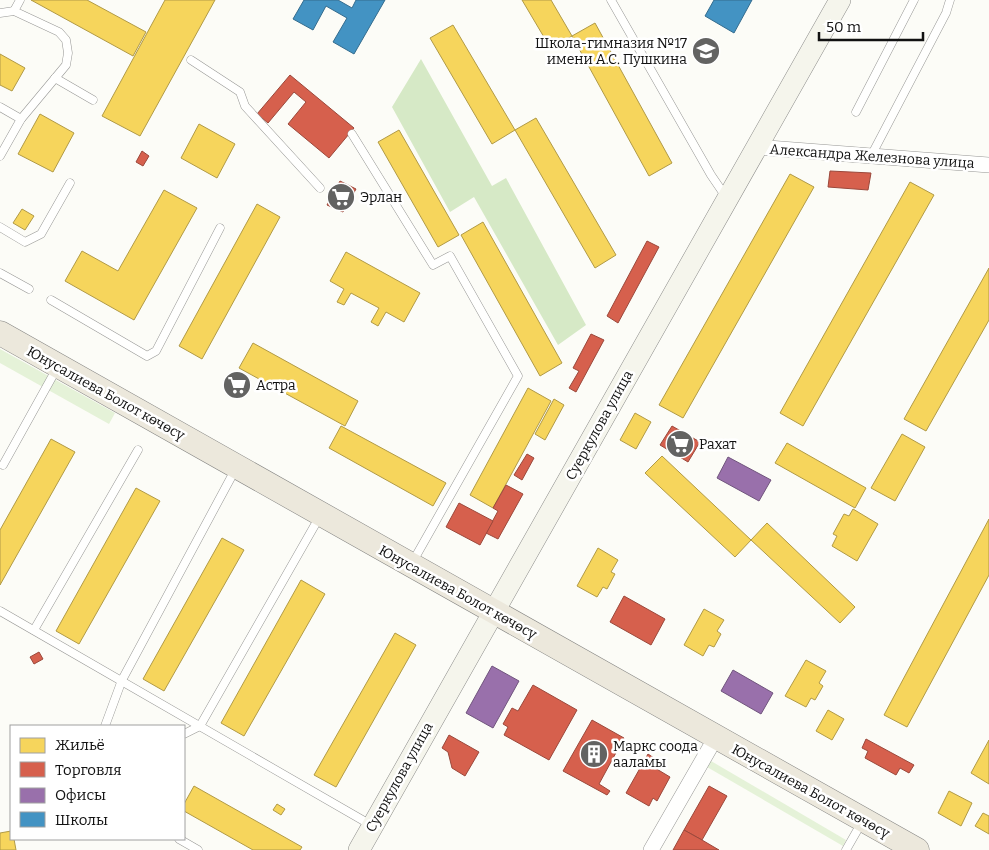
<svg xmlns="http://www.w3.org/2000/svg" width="989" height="850" font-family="Bitter,serif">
	<rect width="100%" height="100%" fill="#fcfcf7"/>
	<!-- green -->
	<g fill="#e5f2d8">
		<path d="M0,349L115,413L109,424L0,363Z"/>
		<path d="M711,761L846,840L843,846L707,767Z"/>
	</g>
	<!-- forest -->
	<path fill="#d6e9c6" d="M421,59L492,186L506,178L586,325L558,345L474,197L450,212L392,107Z"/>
	<!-- homes -->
	<g fill="#f6d55c" stroke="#b19a46">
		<path d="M31,0H87L146,32L133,56Z"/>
		<path d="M165,0H215L140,136L102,116Z"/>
		<path d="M522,0H551L572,36L551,49Z"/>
		<path d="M595,23L672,163L649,176L572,36Z"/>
		<path d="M453,25L515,130L492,144L430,38Z"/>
		<path d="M0,54L25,68L12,91L0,85Z"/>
		<path d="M40,114L74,133L53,172L18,154Z"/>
		<path d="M536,118L616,255L595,268L515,130Z"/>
		<path d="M199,124L235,144L217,178L181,158Z"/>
		<path d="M399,130L459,235L438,247L378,142Z"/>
		<path d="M790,174L814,187L683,418L659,405Z"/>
		<path d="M910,182L934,195L803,426L780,413Z"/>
		<path d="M164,190L197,208L134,320L65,281L82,251L118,271Z"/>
		<path d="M257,204L280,217L202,359L179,346Z"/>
		<path d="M22,209L34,216L25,230L13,223Z"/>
		<path d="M483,222L562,363L540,376L461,235Z"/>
		<path d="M346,252L420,293L404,322L386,312L378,326L371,322L379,308L351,293L344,305L337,302L344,289L330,281Z"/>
		<path d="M989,268V320L926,431L904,419Z"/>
		<path d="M253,343L358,401L345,426L239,368Z"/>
		<path d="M528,388L551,401L493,508L470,495Z"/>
		<path d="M554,399L564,405L545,440L535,434Z"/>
		<path d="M635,413L651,422L636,449L620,440Z"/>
		<path d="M341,426L446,483L433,506L329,448Z"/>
		<path d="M902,434L925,447L895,501L871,488Z"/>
		<path d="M51,439L75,452L0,585V530Z"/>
		<path d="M787,443L866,488L855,508L775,463Z"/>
		<path d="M662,456L751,540L735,557L645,473Z"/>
		<path d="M136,488L160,501L79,644L56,631Z"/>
		<path d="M853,509L878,524L857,561L832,546L837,536L833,534L844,514L849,516Z"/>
		<path d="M989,519V575L907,727L884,715Z"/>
		<path d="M767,523L855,607L840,623L751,540Z"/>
		<path d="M222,538L244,550L164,691L143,679Z"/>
		<path d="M598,548L618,560L611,572L615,574L607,589L603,587L597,597L577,586Z"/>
		<path d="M301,580L325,594L244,736L221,723Z"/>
		<path d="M704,609L724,620L717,631L721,634L714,647L709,645L703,656L684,645Z"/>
		<path d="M395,633L416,645L336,787L314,775Z"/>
		<path d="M806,660L826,671L819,683L823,686L815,700L811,698L806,707L785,696Z"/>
		<path d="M828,710L844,719L832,740L816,731Z"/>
		<path d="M989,740V784L971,773Z"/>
		<path d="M194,786L302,847L300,850H253L184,811V804Z"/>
		<path d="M949,791L972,803L961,826L938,813Z"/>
		<path d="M277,804L285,809L281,815L273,810Z"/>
		<path d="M983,813L989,816V834L975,826Z"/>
		<path d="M11,831V839H14L16,850H0V833Z"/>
	</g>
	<!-- shops -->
	<g fill="#d6604d" stroke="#9b483b">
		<path d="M290,75L354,128L329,158L288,124L306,102L294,92L268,123L257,114Z"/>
		<path d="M142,151L149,156L143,166L136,162Z"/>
		<path d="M830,171L871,173L868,190L828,187Z"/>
		<path d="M340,181L356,189L343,212L327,205Z"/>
		<path d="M647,241L659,247L618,323L607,316Z"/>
		<path d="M591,334L604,340L576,392L569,388L579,371L573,368Z"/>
		<path d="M232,375L248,384L242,394L227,385Z"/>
		<path d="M672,426L700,442L688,462L660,445Z"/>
		<path d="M527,454L534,458L522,480L514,475Z"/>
		<path d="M506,485L523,494L498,539L486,533L498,511L493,508Z"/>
		<path d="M459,503L493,521L480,545L446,527Z"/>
		<path d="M624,596L665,619L651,645L610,622Z"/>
		<path d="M39,652L43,659L34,664L30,657Z"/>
		<path d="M533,685L577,710L549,760L504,735L508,727L503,724L512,708L518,711Z"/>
		<path d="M592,720L624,738L599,784L610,791L607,795L563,771Z"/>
		<path d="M449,735L479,752L465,776L452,768L448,752L442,748Z"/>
		<path d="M866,739L914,765L909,773L900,768L896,775L865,758L868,751L862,748Z"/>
		<path d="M648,754L654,758L650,765L670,777L657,801L653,798L649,806L626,793Z"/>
		<path d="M709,786L727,796L702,840L684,830Z"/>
		<path d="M684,830L702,840L719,850H673Z"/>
	</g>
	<!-- offices -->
	<g fill="#9970ab" stroke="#70547d">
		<path d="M728,457L771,480L759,501L717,478Z"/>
		<path d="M492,666L519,681L493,728L466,713Z"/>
		<path d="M733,670L773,693L761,714L721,691Z"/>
	</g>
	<!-- schools -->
	<g fill="#4393c3" stroke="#346c8e">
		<path d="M304,0H338L352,8L356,0H385L354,54L333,42L347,18L326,6L313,30L293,19Z"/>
		<path d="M714,0H752L734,33L705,16Z"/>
	</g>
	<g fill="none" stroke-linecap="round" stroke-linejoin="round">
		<defs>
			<g id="lane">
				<path d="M611,0L711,175L726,197"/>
				<path d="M0,13L14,11"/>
				<path d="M191,60L240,92L245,106L320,188"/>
				<path d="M55,78L93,100"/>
				<path d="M0,107L21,119"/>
				<path d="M856,112L914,0"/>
				<path d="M352,134L433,265L450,256L518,376L412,563"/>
				<path d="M0,156L21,119L66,65L68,53L66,40L59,32L14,11L20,0"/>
				<path d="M871,156L946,13L950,0"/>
				<path d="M0,227L25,242L41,234L70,183"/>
				<path d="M0,273L29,289"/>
				<path d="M51,300L147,356L156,351L220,228"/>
				<path d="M3,465L57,368"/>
				<path d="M0,611L371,825"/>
				<path d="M34,630L138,450"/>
				<path d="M105,726L122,680L235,470"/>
				<path d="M184,734L200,726L320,516"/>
				<path d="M179,839L198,850"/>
				<path d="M846,850L862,822"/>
			</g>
			<g id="street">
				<path d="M756,147L989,165"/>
				<path d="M651,850L716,737"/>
			</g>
			<path id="secondary" d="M359,850L840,0"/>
			<path id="primary" d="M0,333L917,850"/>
		</defs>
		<!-- lane casing -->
		<use href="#lane" stroke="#979795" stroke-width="9"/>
		<!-- street casing -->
		<use href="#street" stroke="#979795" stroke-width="16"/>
		<!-- secondary casing -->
		<use href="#secondary" stroke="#8d8d8b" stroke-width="22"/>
		<!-- primary casing -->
		<use href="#primary" stroke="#848482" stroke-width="25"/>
		<!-- lane -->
		<use href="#lane" stroke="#fffffe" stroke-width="8"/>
		<!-- street -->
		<use href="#street" stroke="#fffffe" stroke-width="15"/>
		<!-- secondary -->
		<use href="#secondary" stroke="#f5f5ec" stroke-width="21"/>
		<!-- primary -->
		<use href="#primary" stroke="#ece8dc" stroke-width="24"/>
	</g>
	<!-- icons -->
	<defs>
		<symbol id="school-disc" viewBox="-11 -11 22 22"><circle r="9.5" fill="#636362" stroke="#fff"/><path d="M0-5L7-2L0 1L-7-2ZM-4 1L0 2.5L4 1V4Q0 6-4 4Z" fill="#fff"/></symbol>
		<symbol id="supermarket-disc" viewBox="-11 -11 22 22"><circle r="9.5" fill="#636362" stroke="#fff"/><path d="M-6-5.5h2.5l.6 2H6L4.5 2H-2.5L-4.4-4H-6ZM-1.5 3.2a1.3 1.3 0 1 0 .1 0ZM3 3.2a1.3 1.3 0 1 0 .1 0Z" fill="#fff"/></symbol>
		<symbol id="building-disc" viewBox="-11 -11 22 22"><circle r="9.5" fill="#636362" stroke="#fff"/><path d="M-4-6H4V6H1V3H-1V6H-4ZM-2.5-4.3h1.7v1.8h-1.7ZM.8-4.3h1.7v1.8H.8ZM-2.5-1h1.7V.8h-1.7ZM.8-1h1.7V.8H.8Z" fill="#fff"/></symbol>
	</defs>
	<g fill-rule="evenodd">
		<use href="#school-disc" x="690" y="35" width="32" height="32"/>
		<use href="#supermarket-disc" x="325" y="181" width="32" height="32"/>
		<use href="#supermarket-disc" x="221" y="369" width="32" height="32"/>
		<use href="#supermarket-disc" x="664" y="428" width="32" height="32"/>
		<use href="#building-disc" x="578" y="738" width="32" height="32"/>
	</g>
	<g text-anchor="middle" stroke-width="5" stroke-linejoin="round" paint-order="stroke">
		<!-- poi labels -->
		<g font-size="14" fill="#111" stroke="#fff" text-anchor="start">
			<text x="687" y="48" text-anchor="end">Школа-гимназия №17<tspan x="687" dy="16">имени А.С. Пушкина</tspan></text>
			<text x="360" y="202">Эрлан</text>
			<text x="256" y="390">Астра</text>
			<text x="699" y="449">Рахат</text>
			<text x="613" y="751">Маркс соода<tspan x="613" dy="16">ааламы</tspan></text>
		</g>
		<!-- street labels -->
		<g font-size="14" fill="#111" stroke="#fff">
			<text transform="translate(872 156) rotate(4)" y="5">Александра Железнова улица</text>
			<text transform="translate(106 393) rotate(29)" y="5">Юнусалиева Болот көчөсү</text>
			<text transform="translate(599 425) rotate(-61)" y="5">Суеркулова улица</text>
			<text transform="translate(458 592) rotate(29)" y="5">Юнусалиева Болот көчөсү</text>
			<text transform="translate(399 777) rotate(-61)" y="5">Суеркулова улица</text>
			<text transform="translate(811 791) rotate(29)" y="5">Юнусалиева Болот көчөсү</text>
		</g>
	</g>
	<!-- legend -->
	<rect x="10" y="725" width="175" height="115" fill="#ffffff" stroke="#a0a0a0"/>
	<rect x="20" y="738" width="25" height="15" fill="#f6d55c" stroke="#a0a0a0"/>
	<text x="55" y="750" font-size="15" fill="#111111">Жильё</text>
	<rect x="20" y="762" width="25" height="15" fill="#d6604d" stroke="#a0a0a0"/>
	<text x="55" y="775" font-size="15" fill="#111111">Торговля</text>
	<rect x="20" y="788" width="25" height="15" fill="#9970ab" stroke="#a0a0a0"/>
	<text x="55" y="800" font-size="15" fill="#111111">Офисы</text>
	<rect x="20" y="812" width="25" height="15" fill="#4393c3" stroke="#a0a0a0"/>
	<text x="55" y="825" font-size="15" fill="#111111">Школы</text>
	<!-- scale -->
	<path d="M819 32v8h104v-8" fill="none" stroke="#111111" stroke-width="2.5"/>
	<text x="826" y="32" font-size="15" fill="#111111" stroke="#ffffff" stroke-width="4" paint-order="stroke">50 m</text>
</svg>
